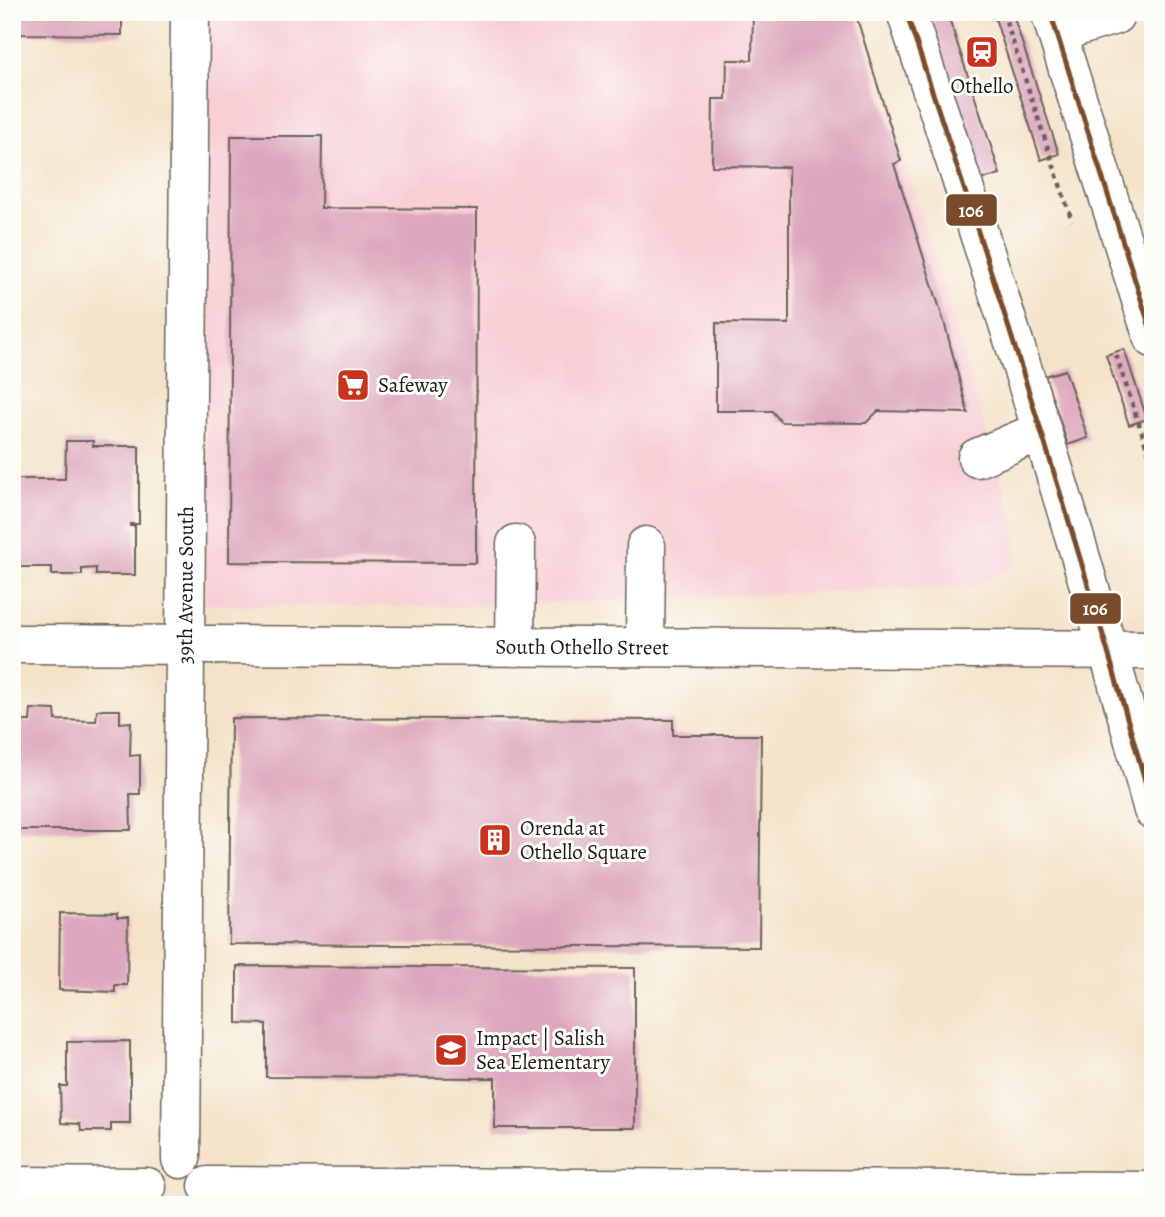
<svg xmlns="http://www.w3.org/2000/svg" width="1165" height="1217" font-family="Alegreya,serif">
	<rect width="100%" height="100%" fill="#fdfcf7"/>
	<filter id="ink" filterUnits="userSpaceOnUse"><feTurbulence type="fractalNoise" baseFrequency=".0143" numOctaves="2"/><feDisplacementMap in="SourceGraphic" scale="14" xChannelSelector="R" yChannelSelector="G"/><feConvolveMatrix kernelMatrix="1 2 1 2 8 2 1 2 1" color-interpolation-filters="sRGB"/></filter>
	<filter id="wash" filterUnits="userSpaceOnUse"><feTurbulence type="fractalNoise" baseFrequency=".00686" numOctaves="4" result="noise"/><feDisplacementMap in="SourceGraphic" scale="28" xChannelSelector="R" yChannelSelector="G"/><feGaussianBlur stdDeviation="1.57" result="paint"/><feColorMatrix in="noise" values="0 0 0 0 0 0 0 0 0 0 0 0 0 0 0 0 0 1.4 0 .05"/><feComposite in="paint" operator="in"/></filter>
	<g filter="url(#wash)">
		<rect width="100%" height="100%" fill="#f4e3c9"/>
		<!-- built -->
		<path fill="#f7cfd5" d="M209,12H858L1016,528L1014,565L978,586L448,607L205,605Z"/>
		<g id="blocks">
			<!-- building -->
			<g fill="#dda8bd">
				<path d="M12,12H122V35L12,34Z"/>
				<path d="M753,12H855L901,161L894,164L945,325L968,413L878,411L866,423L781,422L772,411H716V323L789,324V167L712,166L713,99H726L727,60H752Z"/>
				<path d="M924,12H947L1000,174L980,180Z"/>
				<path d="M993,12H1012L1059,154L1041,160Z"/>
				<path d="M231,136H322L321,208L477,209L476,563L229,562Z"/>
				<path d="M1124,349L1147,419L1129,425L1106,355Z"/>
				<path d="M1065,370L1088,438L1068,445L1045,376Z"/>
				<path d="M66,441H93V446H139V524H130V526H135V575H96V568L82,569V575H52V567H12V479H65Z"/>
				<path d="M31,709L55,710L56,720L96,721L97,710H120V723L131,722L130,756L140,755V794H130L131,830H12V721H30Z"/>
				<path d="M231,718L673,720V735H761L759,947L229,944Z"/>
				<path d="M60,913L117,914V918H128L127,985H115V992L59,990Z"/>
				<path d="M237,966L635,968V1128H495V1078L266,1077V1024L237,1023Z"/>
				<path d="M130,1041V1123H111V1131H81L80,1124L61,1123L60,1086H67V1042Z"/>
			</g>
		</g>
	</g>
	<g filter="url(#ink)">
		<use href="#blocks" fill-opacity="0" stroke="#686259" stroke-width="2"/>
		<g fill="none" stroke-linecap="round" stroke-linejoin="round">
			<defs>
				<g id="minor">
					<path d="M1057,33L1115,15"/>
					<path d="M977,458L1041,431"/>
					<path id="s1" d="M12,644L1153,650"/>
					<path d="M515,647L516,544"/>
					<path d="M645,647L646,546"/>
					<path id="s2" d="M181,1159L190,12"/>
					<path d="M12,1186L147,1187"/>
					<path d="M208,1186L1153,1191"/>
				</g>
				<g id="major">
					<path d="M906,12C994,276 1080,541 1153,810"/>
					<path d="M1050,12L1153,338"/>
				</g>
			</defs>
			<!-- minor casing -->
			<use href="#minor" stroke="#686259" stroke-width="41"/>
			<!-- major casing -->
			<use href="#major" stroke="#686259" stroke-width="41"/>
			<!-- path -->
			<g stroke="#686259" stroke-width="4.5" stroke-dasharray="5 5" stroke-linecap="butt">
				<path d="M1003,12L1072,221"/>
				<path d="M1116,355L1153,466"/>
			</g>
			<!-- minor -->
			<use href="#minor" stroke="#fff" stroke-width="38"/>
			<!-- major -->
			<use href="#major" stroke="#fff" stroke-width="38"/>
			<defs>
				<g id="bus-1">
					<path d="M906,12C994,276 1078,541 1153,809"/>
					<path d="M1050,12L1153,337"/>
				</g>
			</defs>
			<!-- bus-1 casing -->
			<use href="#bus-1" stroke="#fdfcf7" stroke-width="10"/>
			<!-- bus-1 -->
			<use href="#bus-1" stroke="#7a4b2a" stroke-width="5"/>
		</g>
	</g>
	<!-- icons -->
	<defs>
		<symbol id="station-square" viewBox="-11 -11 22 22"><rect x="-9" y="-9" width="18" height="18" rx="4" fill="#c8321e" stroke="#fdfcf7"/><path d="M-3-6H3Q5-6 5-4V2Q5 4 3 4L4.5 6H3L1.5 4h-3L-3 6H-4.5L-3 4Q-5 4-5 2V-4Q-5-6-3-6ZM-3.5-4v3h7v-3ZM-3.5 1v1.5H-2V1ZM2 1v1.5H3.5V1Z" fill="#fff"/></symbol>
		<symbol id="supermarket-square" viewBox="-11 -11 22 22"><rect x="-9" y="-9" width="18" height="18" rx="4" fill="#c8321e" stroke="#fdfcf7"/><path d="M-6-5.5h2.5l.6 2H6L4.5 2H-2.5L-4.4-4H-6ZM-1.5 3.2a1.3 1.3 0 1 0 .1 0ZM3 3.2a1.3 1.3 0 1 0 .1 0Z" fill="#fff"/></symbol>
		<symbol id="building-square" viewBox="-11 -11 22 22"><rect x="-9" y="-9" width="18" height="18" rx="4" fill="#c8321e" stroke="#fdfcf7"/><path d="M-4-6H4V6H1V3H-1V6H-4ZM-2.5-4.3h1.7v1.8h-1.7ZM.8-4.3h1.7v1.8H.8ZM-2.5-1h1.7V.8h-1.7ZM.8-1h1.7V.8H.8Z" fill="#fff"/></symbol>
		<symbol id="school-square" viewBox="-11 -11 22 22"><rect x="-9" y="-9" width="18" height="18" rx="4" fill="#c8321e" stroke="#fdfcf7"/><path d="M0-5L7-2L0 1L-7-2ZM-4 1L0 2.5L4 1V4Q0 6-4 4Z" fill="#fff"/></symbol>
	</defs>
	<g fill-rule="evenodd">
		<use href="#station-square" x="963" y="33" width="38" height="38"/>
		<use href="#supermarket-square" x="334" y="366" width="38" height="38"/>
		<use href="#building-square" x="476" y="821" width="38" height="38"/>
		<use href="#school-square" x="432" y="1031" width="38" height="38"/>
	</g>
	<g text-anchor="middle" stroke-width="6" stroke-linejoin="round" paint-order="stroke">
		<!-- poi labels -->
		<g font-size="21" fill="#1c1c1c" stroke="#fdfcf7" text-anchor="start">
			<text x="982" y="93" text-anchor="middle">Othello</text>
			<text x="378" y="392">Safeway</text>
			<text x="520" y="835">Orenda at<tspan x="520" dy="24">Othello Square</tspan></text>
			<text x="476" y="1045">Impact | Salish<tspan x="476" dy="24">Sea Elementary</tspan></text>
		</g>
		<!-- street labels -->
		<g font-size="21" fill="#1c1c1c" stroke="#fdfcf7">
			<text dy="7" stroke="none"><textPath href="#s2" startOffset="574">39th Avenue South</textPath></text>
			<text dy="7" stroke="none"><textPath href="#s1" startOffset="570">South Othello Street</textPath></text>
		</g>
	</g>
	<g stroke="#fdfcf7" stroke-width="2.5">
		<rect x="945" y="193" width="53" height="34" rx="7" fill="#7a4b2a"/>
		<rect x="1069" y="592" width="53" height="33" rx="7" fill="#7a4b2a"/>
	</g>
	<g font-size="19" text-anchor="middle" font-weight="bold" fill="#fff">
		<text x="971" y="217">106</text>
		<text x="1095" y="615">106</text>
	</g>
	<!-- margin -->
	<rect width="1165" height="1217" fill="none" stroke="#fdfcf7" stroke-width="42"/>
</svg>
